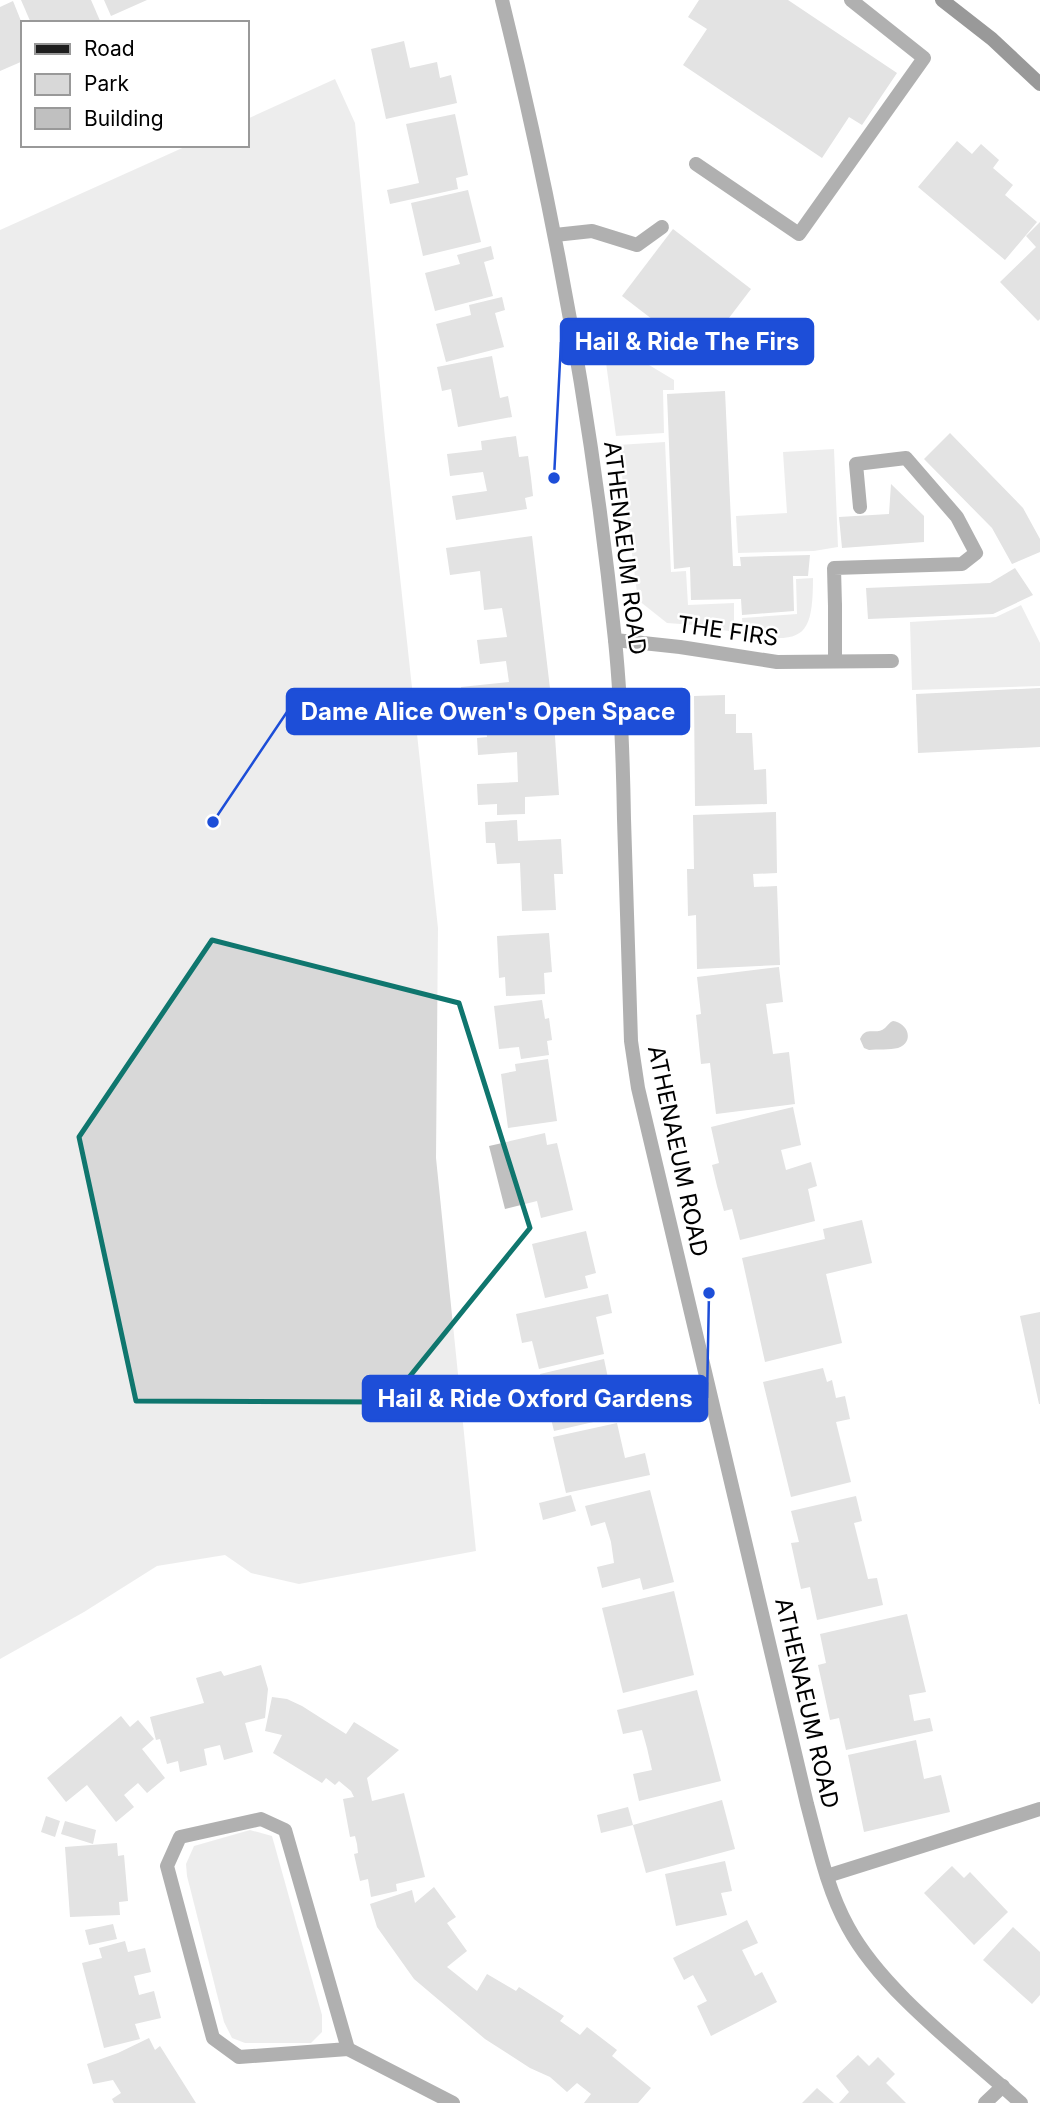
<svg xmlns="http://www.w3.org/2000/svg" width="1040" height="2103" font-family="Inter,sans-serif">
	<rect width="100%" height="100%" fill="#fff"/>
	<!-- green -->
	<g fill="#d8d8d8">
		<path d="M335,79L355,123L385,438L438,928L436,1158L476,1551L299,1584L251,1573L225,1555L157,1566L84,1612L0,1659V230L189,145H247V119Z"/>
		<path d="M600,319L644,362L674,380V390H663L664,433L616,436Z"/>
		<path d="M665,442L671,572L686,571L688,605L734,603V632L694,625L667,623L638,600L618,445Z"/>
		<path d="M834,449L838,547L814,551L738,553L736,516L787,513L783,452Z"/>
		<path d="M813,578C813,639 802,644 743,634L742,618L797,614L796,579Z"/>
		<path d="M1021,605L1040,643V686L912,690L910,622L996,617Z"/>
		<path d="M250,1830L272,1836L322,2015V2032L311,2043H245L232,2038L224,2022L187,1876L186,1864L194,1846Z"/>
	</g>
	<!-- water -->
	<path fill="#9f9f9f" d="M893,1021C908,1023 915,1042 898,1048C890,1050 877,1049 869,1050L864,1048L860,1039C866,1025 876,1036 885,1028C888,1025 890,1022 893,1021Z"/>
	<!-- building -->
	<g fill="#c0c0c0">
		<path d="M21,0H91L101,23H31Z"/>
		<path d="M104,0H147L111,16Z"/>
		<path d="M699,0H788L897,73L862,125L849,117L822,158L683,65L707,29L688,17Z"/>
		<path d="M13,1L23,26V61L0,71V7Z"/>
		<path d="M404,41L410,68L437,62L440,78L451,75L457,103L386,119L371,49Z"/>
		<path d="M455,114L468,175L456,178L458,189L390,204L387,190L419,183L406,124Z"/>
		<path d="M957,141L972,154L981,144L999,160L993,168L1013,185L1005,195L1037,222L1005,260L918,187Z"/>
		<path d="M468,190L481,242L423,256L411,203Z"/>
		<path d="M1040,222V319L1038,321L1000,282L1036,247L1026,236Z"/>
		<path d="M673,229L751,289L700,356L622,296Z"/>
		<path d="M491,246L494,259L484,262L493,296L435,311L425,273L460,264L457,255Z"/>
		<path d="M502,297L505,310L495,313L504,347L446,362L436,324L471,315L469,305Z"/>
		<path d="M492,356L500,398L508,396L512,417L458,427L451,389L442,391L437,367Z"/>
		<path d="M725,391L733,566H741L740,557L810,555L808,576H793L794,611L742,615L741,599L691,600L690,567L674,569L667,394Z"/>
		<path d="M950,433L1023,508L1040,539V552L1012,564L992,528L924,459Z"/>
		<path d="M516,436L519,457L528,456L531,478L533,496L525,498L527,509L456,520L452,496L487,491L483,472L450,476L447,454L482,450L481,441Z"/>
		<path d="M891,484L924,516V542L842,548L839,517L889,514Z"/>
		<path d="M532,536L553,714L486,720L485,708L464,710L461,687L509,682L506,661L480,664L477,640L507,637L502,608L484,610L480,571L450,575L446,548Z"/>
		<path d="M1015,568L1033,595L993,614L868,619L866,588L990,583Z"/>
		<path d="M1040,688V747L918,753L916,694Z"/>
		<path d="M725,695V714H736V733H752L754,770L766,769L767,804L695,806L694,696Z"/>
		<path d="M554,722L559,795L525,797V814L497,815V804L478,805L477,784L518,782L517,752L478,755L477,738L487,737L486,726Z"/>
		<path d="M776,812L777,873L753,874L754,887L777,886L780,965L697,969L696,915L688,916L687,869H694L693,815Z"/>
		<path d="M517,820L518,841L561,839L563,874H554L556,910L522,911L520,863L497,864L495,843H486L485,822Z"/>
		<path d="M549,933L552,972L544,973L545,994L506,996L505,977L499,978L497,936Z"/>
		<path d="M779,967L783,1002L766,1004L773,1054L789,1052L795,1104L716,1114L710,1063L701,1064L696,1015L701,1014L697,977Z"/>
		<path d="M542,1000L545,1019L549,1018L552,1040L547,1041L549,1055L521,1059L519,1047L499,1049L494,1006Z"/>
		<path d="M548,1059L557,1121L508,1128L501,1074L516,1071L515,1064Z"/>
		<path d="M793,1107L801,1145L781,1150L786,1170L811,1162L817,1186L808,1189L815,1221L740,1240L732,1209L724,1211L717,1186L712,1165L719,1163L711,1127Z"/>
		<path d="M545,1133L547,1145L557,1143L573,1210L541,1218L537,1201L505,1209L489,1146Z"/>
		<path d="M862,1220L872,1263L826,1274L842,1343L765,1362L742,1258L825,1239L823,1229Z"/>
		<path d="M586,1231L596,1273L585,1276L588,1288L545,1298L532,1244Z"/>
		<path d="M608,1294L612,1313L596,1317L604,1354L539,1369L532,1341L522,1343L516,1314Z"/>
		<path d="M1040,1312V1404H1039L1020,1316Z"/>
		<path d="M604,1359L612,1397L628,1393L633,1413L554,1431L540,1374Z"/>
		<path d="M823,1368L827,1382L832,1380L836,1398L845,1396L850,1419L836,1422L851,1482L791,1497L763,1382Z"/>
		<path d="M617,1423L625,1458L645,1453L650,1475L566,1493L553,1437Z"/>
		<path d="M650,1490L674,1582L643,1590L640,1578L602,1588L597,1567L614,1563L611,1542L605,1522L591,1526L585,1506Z"/>
		<path d="M571,1495L576,1511L543,1520L539,1503Z"/>
		<path d="M856,1496L862,1521L854,1523L868,1579L877,1578L883,1605L817,1620L810,1587L801,1589L791,1543L799,1542L791,1511Z"/>
		<path d="M674,1591L694,1675L623,1693L602,1608Z"/>
		<path d="M907,1614L926,1692L909,1695L914,1721L930,1718L933,1731L846,1750L839,1718L830,1720L818,1665L826,1663L820,1634Z"/>
		<path d="M261,1665L268,1689L265,1718L245,1723L253,1752L224,1760L220,1745L204,1749L207,1765L180,1772L178,1761L167,1764L160,1739L156,1740L150,1717L204,1703L196,1678L221,1671L224,1676Z"/>
		<path d="M697,1690L721,1781L639,1801L633,1774L652,1770L647,1748L642,1730L623,1734L617,1710Z"/>
		<path d="M272,1697L287,1699L302,1706L346,1734L354,1722L399,1750L367,1778L372,1801L404,1793L425,1877L396,1884L397,1891L371,1897L368,1879L360,1881L354,1854L358,1853L357,1844L355,1836L350,1837L343,1799L354,1797L351,1791L339,1781L335,1785L326,1778L322,1783L273,1753L282,1735L265,1731Z"/>
		<path d="M121,1716L130,1727L138,1720L154,1739L142,1749L165,1778L147,1793L138,1783L124,1795L134,1807L116,1822L87,1785L66,1802L47,1778Z"/>
		<path d="M916,1740L924,1779L941,1775L950,1812L864,1832L848,1755Z"/>
		<path d="M722,1800L735,1849L646,1873L633,1825Z"/>
		<path d="M628,1807L633,1825L601,1833L597,1815Z"/>
		<path d="M46,1816L60,1821L55,1837L41,1832Z"/>
		<path d="M65,1821L96,1830L93,1844L61,1834Z"/>
		<path d="M117,1843L118,1856L124,1855L128,1901L119,1902L120,1915L70,1917L65,1847Z"/>
		<path d="M725,1861L732,1891L721,1893L727,1915L676,1926L665,1874Z"/>
		<path d="M952,1866L964,1878L970,1872L1008,1912L974,1945L924,1893Z"/>
		<path d="M434,1887L456,1917L447,1923L467,1951L447,1967L477,1991L487,1974L516,1991L519,1987L564,2016L560,2021L580,2035L587,2027L617,2050L612,2056L651,2088L638,2103H584L591,2094L577,2083L567,2092L550,2077L530,2068L485,2039L414,1979L377,1927L370,1904L412,1890L415,1903Z"/>
		<path d="M747,1920L758,1943L742,1950L755,1976L762,1972L777,2002L711,2036L697,2006L707,2001L693,1975L684,1980L673,1958Z"/>
		<path d="M113,1924L117,1939L89,1945L85,1930Z"/>
		<path d="M1013,1927L1040,1952V1995L1032,2004L983,1960Z"/>
		<path d="M125,1941L128,1952L145,1948L151,1972L134,1976L139,1995L154,1991L161,2018L135,2024L140,2039L104,2048L82,1963L102,1958L99,1948Z"/>
		<path d="M149,2038L155,2050L160,2046L196,2103H114L112,2099L121,2093L113,2080L93,2084L87,2064L118,2053Z"/>
		<path d="M858,2055L869,2066L878,2057L895,2074L886,2083L906,2103H839L849,2092L836,2076Z"/>
		<path d="M817,2088L834,2103H802Z"/>
	</g>
	<g fill="none" stroke-linecap="round" stroke-linejoin="round">
		<!-- lane -->
		<g stroke="#515151" stroke-width="14">
			<path d="M696,164L799,234L924,58L851,0"/>
			<path d="M555,235L592,231L637,245L662,227"/>
			<path d="M835,606L834,568L962,564L976,553L957,517L906,458L856,464L860,507"/>
		</g>
		<!-- street -->
		<g stroke="#515151" stroke-width="14">
			<path d="M502,0C554,210 593,424 615,640C621,699 623,759 624,819C626,893 629,967 631,1041L638,1088L807,1804C818,1845 827,1889 848,1927C883,1992 965,2052 1021,2103"/>
			<path d="M835,606V661"/>
			<path d="M615,640L680,647L777,662L892,661"/>
			<path d="M261,1819L285,1830L348,2049L239,2057L213,2038L167,1866L180,1837Z"/>
			<path d="M827,1876L1040,1809"/>
			<path d="M348,2049L453,2103"/>
			<path d="M985,2103L1003,2086"/>
		</g>
		<!-- secondary -->
		<path stroke="#1e1e1e" stroke-width="14" d="M942,0L992,39L1040,84"/>
	</g>
	<!-- marked area -->
	<path d="M0 0H1040V2103H0ZM212,940L459,1003L530,1228L389,1402L136,1401L79,1137Z" fill="#fff" fill-opacity=".55" fill-rule="evenodd"/>
	<path fill="none" stroke="#0f766e" stroke-width="5" stroke-linejoin="round" d="M212,940L459,1003L530,1228L389,1402L136,1401L79,1137Z"/>
	<g text-anchor="middle" stroke-width="5" stroke-linejoin="round" paint-order="stroke">
		<!-- street labels -->
		<g font-size="23" fill="#000" stroke="#fff">
			<text transform="translate(625 548) rotate(83)" y="8">ATHENAEUM ROAD</text>
			<text transform="translate(728 631) rotate(8)" y="8">THE FIRS</text>
			<text transform="translate(678 1151) rotate(78)" y="8">ATHENAEUM ROAD</text>
			<text transform="translate(807 1703) rotate(77)" y="8">ATHENAEUM ROAD</text>
		</g>
	</g>
	<!-- callouts -->
	<path fill="none" stroke="#1d4ed8" stroke-width="2.5" d="M554 478L561 342M213 822L287 712M709 1293L707 1398"/>
	<g fill="#1d4ed8" stroke="#fff" stroke-width="2.5">
		<circle cx="554" cy="478" r="7"/>
		<circle cx="213" cy="822" r="7"/>
		<circle cx="709" cy="1293" r="7"/>
	</g>
	<g fill="#1d4ed8" stroke="#1d4ed8" stroke-width="2.5">
		<rect x="561" y="319" width="252" height="45" rx="7"/>
		<rect x="287" y="689" width="402" height="45" rx="7"/>
		<rect x="363" y="1376" width="344" height="45" rx="7"/>
	</g>
	<g font-size="24" text-anchor="middle" font-weight="bold" fill="#fff">
		<text x="687" y="350">Hail &amp; Ride The Firs</text>
		<text x="488" y="720">Dame Alice Owen's Open Space</text>
		<text x="535" y="1407">Hail &amp; Ride Oxford Gardens</text>
	</g>
	<!-- legend -->
	<rect x="21" y="21" width="228" height="126" fill="#ffffff" stroke="#999999" stroke-width="2"/>
	<rect x="35" y="44" width="35" height="10" fill="#1e1e1e" stroke="#999999" stroke-width="2"/>
	<text x="84" y="56" font-size="21" fill="#000000">Road</text>
	<rect x="35" y="74" width="35" height="21" fill="#d8d8d8" stroke="#999999" stroke-width="2"/>
	<text x="84" y="91" font-size="21" fill="#000000">Park</text>
	<rect x="35" y="108" width="35" height="21" fill="#c0c0c0" stroke="#999999" stroke-width="2"/>
	<text x="84" y="126" font-size="21" fill="#000000">Building</text>
</svg>
